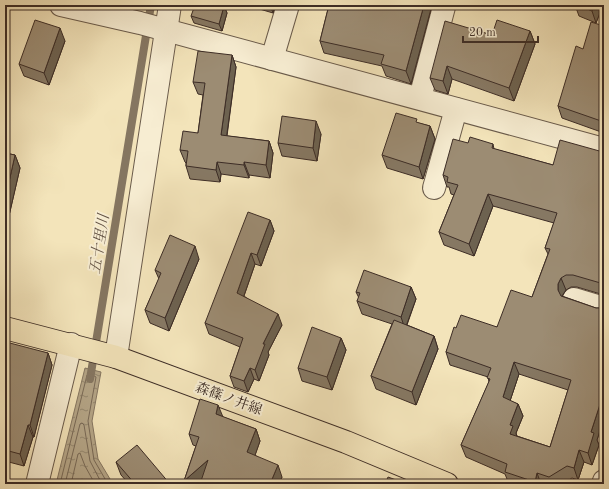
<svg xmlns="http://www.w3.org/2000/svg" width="609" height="489" font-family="'Old Standard TT','Noto Serif JP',serif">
	<defs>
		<pattern id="water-ripples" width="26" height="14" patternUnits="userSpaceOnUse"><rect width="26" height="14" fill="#b5a688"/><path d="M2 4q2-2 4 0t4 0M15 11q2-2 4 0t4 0" fill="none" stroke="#94886f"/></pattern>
	</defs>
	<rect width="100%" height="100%" fill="#f3e4ba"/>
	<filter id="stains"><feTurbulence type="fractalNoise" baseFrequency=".005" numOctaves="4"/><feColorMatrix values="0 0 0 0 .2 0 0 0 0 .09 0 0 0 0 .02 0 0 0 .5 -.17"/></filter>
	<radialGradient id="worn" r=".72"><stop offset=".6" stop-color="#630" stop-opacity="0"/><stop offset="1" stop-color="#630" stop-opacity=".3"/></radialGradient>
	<!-- water -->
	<path fill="url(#water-ripples)" stroke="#857661" d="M85,368L101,372L92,421L98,459L113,484H56Z"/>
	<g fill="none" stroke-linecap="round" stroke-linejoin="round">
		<!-- shore -->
		<g stroke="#796a57" stroke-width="1">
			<path d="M60,484L87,375L89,373L96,377L88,421L94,460L108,484"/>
			<path d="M65,484L80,424L82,423L84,425L90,461L102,484"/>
			<path d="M71,484L78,454L80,453L85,466L95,484"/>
		</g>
		<!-- stream -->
		<path stroke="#857661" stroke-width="8" d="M90,379L151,5"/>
		<defs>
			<g id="minor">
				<path d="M61,5L140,23L604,149"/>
				<path d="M272,59L288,5"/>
				<path d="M420,98L444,7"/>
				<path d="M434,188L456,109"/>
				<path d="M574,299L604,308"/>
				<path d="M116,357L170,5"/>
				<path d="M37,484L71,344"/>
				<path d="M603,484L604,481"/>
			</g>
			<path id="major" d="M5,328L116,357L346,442L447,484"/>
		</defs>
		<!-- minor casing -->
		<use href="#minor" stroke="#6a5b4b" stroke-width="24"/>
		<!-- major casing -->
		<use href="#major" stroke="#3d2d26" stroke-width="24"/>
		<!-- minor -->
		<use href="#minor" stroke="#f7edd2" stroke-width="22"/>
		<!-- major -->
		<use href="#major" stroke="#f3e4ba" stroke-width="22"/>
	</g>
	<!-- wall -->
	<g fill="#867863" stroke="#3d2d26" fill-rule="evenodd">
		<path d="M246,5H275L273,13Z"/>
		<path d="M329,5H432L411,84L386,76L382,66L324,53L320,41Z"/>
		<path d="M575,5H603L596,23L579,16Z"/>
		<path d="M224,6L227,13L222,31L194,23L191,16Z"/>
		<path d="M604,26V133L562,118L558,106L583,49Z"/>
		<path d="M530,31L535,44L514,101L452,79L448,94L435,90L430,78L492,35Z"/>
		<path d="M65,41L49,85L24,76L19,64Z"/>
		<path d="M232,55L236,67L227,136L269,141L273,153L270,178L249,175V178L221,174L220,182L190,179L186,166V163L185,162L180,150L198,133L203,95L198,94L193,82Z"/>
		<path d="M418,123L430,126L435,139L423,179L387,168L382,155Z"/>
		<path d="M321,134L317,161L282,156L278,143Z"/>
		<path d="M468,143L493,144L494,149L553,165L603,152L604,151V295L577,287H571L566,290L562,296L596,308H603L604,307V418L597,440L599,445L592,465L584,462L578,480L572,478L562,484H509L505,474L466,457L461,445L489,382L488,377L450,365L446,352L456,328L497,327L532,297L548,254L545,248L554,223L493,206L474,256L444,245L439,232L454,195L451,194L449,187H447L443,175ZM519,374L568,390L550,447L517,436L516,433L523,416L518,404L510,401Z"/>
		<path d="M5,153L15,155L20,168L8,220L5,219Z"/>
		<path d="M270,220L274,231L261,266L255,264L244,296L282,325L268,352L269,355L259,381L254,379L248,392L234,387L230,376L240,347L209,334L205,323Z"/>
		<path d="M199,259L169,331L150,323L145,310L159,279L155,270Z"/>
		<path d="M411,287L416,299L407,325L434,336L438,349L416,405L376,389L371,376L392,324L362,314L357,301L359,298L356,292Z"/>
		<path d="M341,338L346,350L332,390L302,381L298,368Z"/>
		<path d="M5,346L48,353L52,365L34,437H33L24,466L5,461V433L6,430H5Z"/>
		<path d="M223,417L256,429L260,441L255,455L282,477L279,484H200V483L199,484H186L184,481L196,446L193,445L189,434Z"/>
		<path d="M116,462L170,484H129L121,475Z"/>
	</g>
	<!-- shaded-wall -->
	<g fill="#6d6250" stroke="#3d2d26">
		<path d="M270,5H275L273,13Z"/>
		<path d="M424,5H432L411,84L406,71Z"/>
		<path d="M594,5H603L596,23L592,11Z"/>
		<path d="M224,6L227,13L222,31L219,24Z"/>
		<path d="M60,28L65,41L49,85L44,73Z"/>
		<path d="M530,31L535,44L514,101L509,88Z"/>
		<path d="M232,55L236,67L225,148L221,135Z"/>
		<path d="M447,66L452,79L448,94L443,81Z"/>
		<path d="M316,121L321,134L317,161L313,148Z"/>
		<path d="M430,126L435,139L423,179L419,167Z"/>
		<path d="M269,141L273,153L270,178L266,165Z"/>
		<path d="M15,155L20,168L8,220L5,211V200Z"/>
		<path d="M217,162L221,174L220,182L216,170Z"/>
		<path d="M244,162L249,175V178L244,165Z"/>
		<path d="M488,194L493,206L474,256L469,244Z"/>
		<path d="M270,220L274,231L261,266L257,255Z"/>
		<path d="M195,246L199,259L169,331L165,318Z"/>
		<path d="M251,253L255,264L241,304L237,293Z"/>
		<path d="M561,278L566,290L562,296V302L558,290V284Z"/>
		<path d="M411,287L416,299L405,329L401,317Z"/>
		<path d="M278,314L282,325L268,352L269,355L259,381L255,370L263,344Z"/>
		<path d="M434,336L438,349L416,405L412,392Z"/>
		<path d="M341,338L346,350L332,390L327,377Z"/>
		<path d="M48,353L52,365L34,437L30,425Z"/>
		<path d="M514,362L519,374L507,410L503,397Z"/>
		<path d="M250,368L254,379L248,392L244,381Z"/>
		<path d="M604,392V418L597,440L599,445L592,465L588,453L591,432Z"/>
		<path d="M518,404L523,416L516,433L517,438L510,434V425Z"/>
		<path d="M218,405L223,417L216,414Z"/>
		<path d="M28,425L33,437L24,466L20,454Z"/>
		<path d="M256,429L260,441L252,464L247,452Z"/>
		<path d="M579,450L584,462L578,480L574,468Z"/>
		<path d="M208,460L213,472L199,484H186L184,481Z"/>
		<path d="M278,465L282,477L279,484H270Z"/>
		<path d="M537,473L541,484H535V482Z"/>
	</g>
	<!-- building -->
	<g fill="#9c8c73" stroke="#3d2d26" fill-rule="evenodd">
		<path d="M195,5H221L224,6L219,24L191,16Z"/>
		<path d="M329,5H424L406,71L381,64L384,55L320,41Z"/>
		<path d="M578,5H594L592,11Z"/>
		<path d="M35,20L60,28L44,73L19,64Z"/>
		<path d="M497,20L530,31L509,88L447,66L443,81L430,78L445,21L492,35Z"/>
		<path d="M591,22L604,26V122L558,106L576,46L583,49Z"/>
		<path d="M198,51L232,55L221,135L269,141L266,165L244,162V165L217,162L216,170L186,166L188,151L180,150L183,131L198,133L205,83L193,82Z"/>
		<path d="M396,113L417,119L416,122L430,126L419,167L382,155Z"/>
		<path d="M282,116L316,121L313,148L278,143Z"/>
		<path d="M470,137L493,144L492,148L553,165L560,140L603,152L604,151V284L573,275H566L561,278L558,284V290L561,296L596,308H603L604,307V376L602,381L604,382V392L591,432L594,433L588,453L579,450L574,468L567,466L549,477L537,473L535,482L505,472L507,464L461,445L490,379L487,378L491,368L446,352L454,327L456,328L461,315L497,327L511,290L532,297L550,249L545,248L557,213L488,194L469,244L439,232L458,185L447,182L448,177L443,175L453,139L468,143ZM514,362L571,380L550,447L510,434L513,426L510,425L518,404L503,397Z"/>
		<path d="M5,153L15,155L5,200Z"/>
		<path d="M248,212L270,220L257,255L251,253L237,293L278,314L263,344H265L255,370L250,368L244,381L230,376L243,338L205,323Z"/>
		<path d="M170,235L195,246L165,318L145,310L161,273L155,270Z"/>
		<path d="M364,270L411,287L401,317L357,301L360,293L356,292Z"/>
		<path d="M394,320L434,336L412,392L371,376Z"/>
		<path d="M312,327L341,338L327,377L298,368Z"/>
		<path d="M6,342L48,353L30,425H28L20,454L5,450V433L9,420L5,419V346H6Z"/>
		<path d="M200,399L218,405L216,414L256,429L247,452L278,465L270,484H200L208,460L184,481L199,437L189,434Z"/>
		<path d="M137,445L170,484H135L116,462Z"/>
		<path d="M388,477L407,484H385Z"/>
	</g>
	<g text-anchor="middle" stroke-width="4" stroke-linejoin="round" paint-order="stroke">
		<!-- street labels -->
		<g font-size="14" fill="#3d2d26" stroke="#f7edd2">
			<text transform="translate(229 398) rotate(20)" y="5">森篠ノ井線</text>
		</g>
		<!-- water labels -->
		<g font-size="15" font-style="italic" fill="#615143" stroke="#f7edd2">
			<text transform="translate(99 244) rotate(-81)" y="5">五十里川</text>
		</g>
	</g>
	<!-- margin -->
	<rect width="609" height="489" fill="none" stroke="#f3e4ba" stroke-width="20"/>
	<rect x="6" y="6" width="597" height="477" fill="none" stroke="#3d2d26" stroke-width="2"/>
	<rect x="10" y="10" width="589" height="469" fill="none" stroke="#3d2d26"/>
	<!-- scale -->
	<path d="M463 36v6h75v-6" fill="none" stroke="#3d2d26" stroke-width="2"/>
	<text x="469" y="36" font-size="12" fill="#3d2d26" stroke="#f7edd2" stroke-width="3" paint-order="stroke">20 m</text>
	<rect width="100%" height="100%" filter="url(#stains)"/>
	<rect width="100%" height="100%" fill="url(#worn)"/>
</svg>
